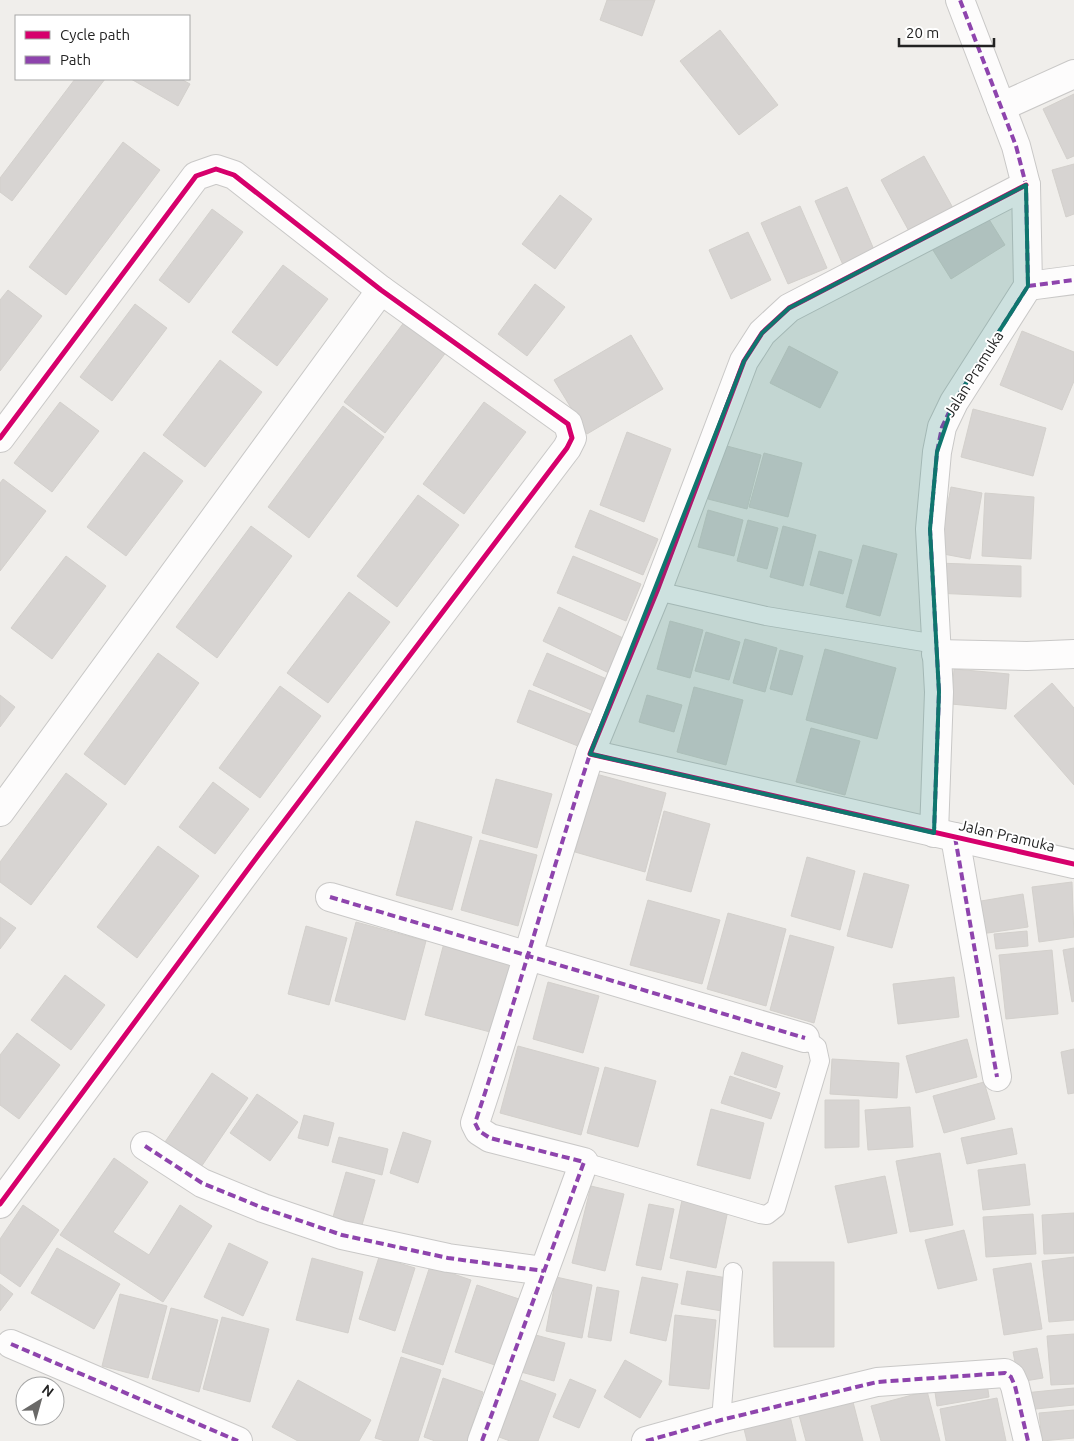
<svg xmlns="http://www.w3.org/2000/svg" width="1074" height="1441" font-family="Ubuntu,sans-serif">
	<rect width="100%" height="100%" fill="#f0eeeb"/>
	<!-- building -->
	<g fill="#d7d4d2" stroke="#d3d0cc">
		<path d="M607,0H655L642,36L600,20Z"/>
		<path d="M720,30L778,105L739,135L680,61Z"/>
		<path d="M75,79H105L12,201L0,192V178Z"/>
		<path d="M131,79H181L190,84L178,106Z"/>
		<path d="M1074,94V156L1067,159L1043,109Z"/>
		<path d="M123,142L160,170L66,295L29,267Z"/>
		<path d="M924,156L953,208L910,233L881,180Z"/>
		<path d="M1074,164V214L1066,217L1052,170Z"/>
		<path d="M847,187L875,252L843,265L815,201Z"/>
		<path d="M560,195L592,219L555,269L522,244Z"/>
		<path d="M800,206L827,268L788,284L761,223Z"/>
		<path d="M212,209L243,232L189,303L159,280Z"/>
		<path d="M985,213L1005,245L951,279L931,247Z"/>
		<path d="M748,232L771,280L731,299L709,250Z"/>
		<path d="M283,265L328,299L277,366L232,332Z"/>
		<path d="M535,284L565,307L527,356L498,334Z"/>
		<path d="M8,290L42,316L0,371V300Z"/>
		<path d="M135,304L167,328L112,401L80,377Z"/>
		<path d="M405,321L447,351L385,433L344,402Z"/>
		<path d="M1022,331L1074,352V381L1062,410L1000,385Z"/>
		<path d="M631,335L663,389L587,434L554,380Z"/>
		<path d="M789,346L838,372L820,408L770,383Z"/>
		<path d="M220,360L262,392L205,467L163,435Z"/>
		<path d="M60,402L99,431L52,492L14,463Z"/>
		<path d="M484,402L526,432L464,514L423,484Z"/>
		<path d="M343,406L384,437L309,538L268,507Z"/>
		<path d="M973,409L1046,428L1033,476L961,457Z"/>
		<path d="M627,432L671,449L644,522L600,505Z"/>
		<path d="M723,445L761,455L747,509L708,499Z"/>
		<path d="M144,452L183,481L126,556L87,527Z"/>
		<path d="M764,453L802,463L788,517L749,507Z"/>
		<path d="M3,479L46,511L0,571V483Z"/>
		<path d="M951,487L982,493L970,559L938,553Z"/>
		<path d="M985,493L1034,497L1031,559L982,556Z"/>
		<path d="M418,495L459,525L397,607L357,576Z"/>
		<path d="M590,510L658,539L643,575L575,547Z"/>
		<path d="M708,510L743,520L734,556L698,547Z"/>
		<path d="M748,520L778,528L767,569L737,561Z"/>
		<path d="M251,526L292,556L217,658L176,627Z"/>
		<path d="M783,526L816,535L803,586L770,577Z"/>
		<path d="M863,545L897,554L880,616L846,607Z"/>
		<path d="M819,551L852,560L843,594L810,585Z"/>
		<path d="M66,556L106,586L52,659L11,628Z"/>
		<path d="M573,556L641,584L626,621L557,593Z"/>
		<path d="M937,563L1021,566V597L935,593Z"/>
		<path d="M349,592L390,622L328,703L287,673Z"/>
		<path d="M559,607L625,639L609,673L543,641Z"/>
		<path d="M670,621L703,630L690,678L657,669Z"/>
		<path d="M706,632L740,642L729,680L695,671Z"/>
		<path d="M745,639L777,648L765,692L733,683Z"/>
		<path d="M825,649L896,668L877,739L806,720Z"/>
		<path d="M780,650L803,656L792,695L770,689Z"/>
		<path d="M158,653L199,683L125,785L84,754Z"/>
		<path d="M547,653L609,680L596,712L533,685Z"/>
		<path d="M954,669L1009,674L1006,709L951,704Z"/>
		<path d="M1052,683L1074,708V785L1014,716Z"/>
		<path d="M280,686L321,716L260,798L219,768Z"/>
		<path d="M694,687L743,700L726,765L677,752Z"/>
		<path d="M529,690L595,716L583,748L517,722Z"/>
		<path d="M0,695L15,707L0,727Z"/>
		<path d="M647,695L682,705L674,732L639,722Z"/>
		<path d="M811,728L860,741L845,795L796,782Z"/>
		<path d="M66,773L107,804L31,905L0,882V862Z"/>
		<path d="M596,774L666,793L645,872L575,852Z"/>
		<path d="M496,779L552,794L537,848L482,833Z"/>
		<path d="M213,782L249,809L215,854L179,827Z"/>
		<path d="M664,811L710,824L691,892L646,880Z"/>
		<path d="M416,821L472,837L452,910L396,895Z"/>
		<path d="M480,840L537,855L518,926L461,910Z"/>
		<path d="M158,846L199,876L137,958L97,927Z"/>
		<path d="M807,857L855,871L840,930L791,916Z"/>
		<path d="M864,873L909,885L892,948L847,936Z"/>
		<path d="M1072,882L1074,937L1039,942L1032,887Z"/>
		<path d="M1023,894L1028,927L981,934L975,902Z"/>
		<path d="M648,900L720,920L702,984L630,965Z"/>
		<path d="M728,913L786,929L766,1006L707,989Z"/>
		<path d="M0,917L16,928L0,949Z"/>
		<path d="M356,922L426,941L405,1020L335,1001Z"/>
		<path d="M306,926L347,938L329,1005L288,994Z"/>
		<path d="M1027,931L1028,946L996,949L994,934Z"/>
		<path d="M790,935L834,947L814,1023L770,1010Z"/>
		<path d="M444,943L513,962L494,1033L425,1015Z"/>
		<path d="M1074,948V1001L1072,1002L1063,950Z"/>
		<path d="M1052,950L1058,1014L1006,1019L999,955Z"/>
		<path d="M65,975L105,1005L71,1050L31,1020Z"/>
		<path d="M954,977L959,1017L898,1024L893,984Z"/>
		<path d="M548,982L599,996L583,1053L533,1039Z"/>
		<path d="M17,1033L60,1065L19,1119L0,1105V1055Z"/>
		<path d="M967,1039L977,1077L916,1093L906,1056Z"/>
		<path d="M518,1046L599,1068L581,1135L500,1113Z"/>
		<path d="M1074,1049V1093L1068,1094L1061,1052Z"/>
		<path d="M742,1052L783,1066L776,1088L734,1074Z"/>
		<path d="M832,1059L899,1063L897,1098L830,1094Z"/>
		<path d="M605,1067L656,1081L638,1147L587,1133Z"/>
		<path d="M212,1073L248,1098L199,1170L163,1145Z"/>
		<path d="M730,1076L780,1093L771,1119L721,1103Z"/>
		<path d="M984,1082L995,1119L944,1133L933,1096Z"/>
		<path d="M257,1094L298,1122L270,1161L230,1133Z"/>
		<path d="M825,1100H859V1147L825,1148Z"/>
		<path d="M910,1107L913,1147L868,1150L865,1110Z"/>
		<path d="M711,1109L764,1123L750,1179L697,1165Z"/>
		<path d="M304,1115L334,1123L328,1146L298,1138Z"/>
		<path d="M1012,1128L1017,1154L967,1164L961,1138Z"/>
		<path d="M403,1132L431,1141L418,1183L390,1173Z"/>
		<path d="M339,1137L388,1149L382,1175L332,1162Z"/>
		<path d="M940,1153L953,1225L910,1232L896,1161Z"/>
		<path d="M114,1158L148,1182L113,1232L149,1255L180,1205L212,1226L163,1302L60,1235Z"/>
		<path d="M1025,1164L1030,1205L983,1210L978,1170Z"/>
		<path d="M346,1172L375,1180L362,1225L333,1217Z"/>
		<path d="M885,1176L897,1233L848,1243L835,1186Z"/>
		<path d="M591,1186L624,1194L605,1271L572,1263Z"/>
		<path d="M682,1200L728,1210L716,1268L670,1258Z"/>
		<path d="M649,1204L674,1209L661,1270L636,1265Z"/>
		<path d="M23,1205L59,1230L20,1287L0,1273V1239Z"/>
		<path d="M1074,1213V1253L1044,1254L1042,1215Z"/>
		<path d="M1033,1214L1036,1254L986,1257L983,1217Z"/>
		<path d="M964,1230L977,1280L938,1289L925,1240Z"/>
		<path d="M229,1243L268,1262L243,1316L204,1297Z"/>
		<path d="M57,1248L120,1284L94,1329L31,1293Z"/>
		<path d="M379,1257L415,1268L395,1331L359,1319Z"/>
		<path d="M1074,1257V1320L1049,1322L1042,1261Z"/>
		<path d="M312,1258L363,1272L348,1333L296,1320Z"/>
		<path d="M773,1262H834V1347H774Z"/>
		<path d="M1031,1263L1042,1329L1004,1335L993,1269Z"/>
		<path d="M430,1266L471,1280L443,1365L402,1352Z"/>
		<path d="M687,1271L727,1278L722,1311L681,1304Z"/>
		<path d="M556,1277L592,1285L582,1338L546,1331Z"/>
		<path d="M642,1277L678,1284L666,1341L630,1333Z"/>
		<path d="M0,1284L13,1294L0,1311Z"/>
		<path d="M477,1285L522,1300L501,1367L455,1352Z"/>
		<path d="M597,1287L619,1291L611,1341L588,1337Z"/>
		<path d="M120,1294L167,1306L148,1378L102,1366Z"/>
		<path d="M171,1308L218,1320L199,1392L152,1379Z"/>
		<path d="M675,1315L716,1320L709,1389L669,1385Z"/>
		<path d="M222,1317L269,1329L250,1402L203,1389Z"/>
		<path d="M532,1334L565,1343L554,1381L521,1372Z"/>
		<path d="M1074,1334V1384L1051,1385L1047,1336Z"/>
		<path d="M1037,1348L1043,1378L1019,1382L1013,1352Z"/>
		<path d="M401,1357L441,1370L418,1441H385L375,1438Z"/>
		<path d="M625,1360L662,1381L640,1418L604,1397Z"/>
		<path d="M443,1378L483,1392L467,1441H435L424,1437Z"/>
		<path d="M570,1379L596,1390L579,1428L553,1417Z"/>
		<path d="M298,1380L371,1420L359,1441H298L272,1427Z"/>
		<path d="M520,1380L556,1394L538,1441H510L499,1437Z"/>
		<path d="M987,1383L989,1397L937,1406L935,1392Z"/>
		<path d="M1074,1388V1405L1026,1410L1024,1393Z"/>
		<path d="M927,1391L940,1441H881L871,1406Z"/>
		<path d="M997,1398L1006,1441H946L940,1409Z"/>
		<path d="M853,1402L863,1441H806L799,1415Z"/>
		<path d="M1074,1410V1438L1042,1441L1039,1413Z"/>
		<path d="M790,1416L796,1441H747L743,1425Z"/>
	</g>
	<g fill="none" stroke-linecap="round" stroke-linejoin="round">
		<defs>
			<g id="lane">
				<path d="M657,591L766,616L936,644"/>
				<path d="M584,1162L760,1214L767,1215L776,1208L820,1061L817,1047L805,1038"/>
				<path d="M721,1420L733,1272"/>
			</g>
			<g id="street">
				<path d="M1001,107L1074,74"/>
				<path d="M1026,185L789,308L762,333L744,361L657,591L590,754L1074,864"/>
				<path d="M1028,286L1074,280"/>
				<path d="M0,438L196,176L216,169L234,175L381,290L568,424L572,438L567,448L254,861L0,1204"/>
				<path d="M936,654L1027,656L1074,654"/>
				<path d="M0,812L381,290"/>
				<path d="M934,833L939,692L930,529L937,452L942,427L954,402L1028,286L1026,185L1016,146L960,0"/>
				<path d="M955,837L997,1077"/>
				<path d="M330,897L805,1038"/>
				<path d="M145,1146L202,1183L263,1208L342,1235L448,1258L544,1271"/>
				<path d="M11,1344L238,1441"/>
				<path d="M482,1441L584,1162L490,1138L479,1131L475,1123C516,1001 550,877 590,754"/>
				<path d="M646,1441L721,1420L877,1382L1005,1373L1011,1377L1015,1386L1028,1441"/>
			</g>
		</defs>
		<!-- lane casing -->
		<use href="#lane" stroke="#c9c8c7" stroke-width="20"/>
		<!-- street casing -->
		<use href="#street" stroke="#c9c8c7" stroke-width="30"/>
		<!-- lane -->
		<use href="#lane" stroke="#fdfcfc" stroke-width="18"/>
		<!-- street -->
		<use href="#street" stroke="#fdfcfc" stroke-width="28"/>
		<!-- quiet -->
		<g stroke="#8e44ad" stroke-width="4" stroke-dasharray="8 4" stroke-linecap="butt">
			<path d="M1028,286L1074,280"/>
			<path d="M932,832L934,833L939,692L930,529L937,452L942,427L954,402L1028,286L1026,185L1016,146L960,0"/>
			<path d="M955,837L997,1077"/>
			<path d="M330,897L805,1038"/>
			<path d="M145,1146L202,1183L263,1208L342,1235L448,1258L544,1271"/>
			<path d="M11,1344L238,1441"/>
			<path d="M482,1441L584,1162L490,1138L479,1131L475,1123C516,1001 550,877 590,754"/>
			<path d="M646,1441L721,1420L877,1382L1005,1373L1011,1377L1015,1386L1028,1441"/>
		</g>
		<defs>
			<g id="cycleway">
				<path d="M1026,185L789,308L762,333L744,361L657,591L590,754L1074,864"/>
				<path d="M0,438L196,176L216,169L234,175L381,290L568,424L572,438L567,448L254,861L0,1204"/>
			</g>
		</defs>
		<!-- cycleway casing -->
		<use href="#cycleway" stroke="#fff" stroke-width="8"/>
		<!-- cycleway -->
		<use href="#cycleway" stroke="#d6006c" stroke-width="5"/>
	</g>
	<!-- marked area -->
	<path fill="#0f766e" fill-opacity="0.2" stroke="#0f766e" stroke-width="4" stroke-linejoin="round" d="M1026,185L1028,286L954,402L937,452L930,529L939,692L934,833L590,754L744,361L762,333L789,308Z"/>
	<g text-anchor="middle" stroke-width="4" stroke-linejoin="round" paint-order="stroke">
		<!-- street labels -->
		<g font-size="15" fill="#222" stroke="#fff">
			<text transform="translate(974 374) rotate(-58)" y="5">Jalan Pramuka</text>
			<text transform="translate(1007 836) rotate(13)" y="5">Jalan Pramuka</text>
		</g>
	</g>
	<!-- legend -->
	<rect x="15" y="15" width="175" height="65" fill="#ffffff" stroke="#a7a7a7"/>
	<rect x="25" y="31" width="25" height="8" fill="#d6006c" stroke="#a7a7a7"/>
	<text x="60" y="40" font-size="15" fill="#222222">Cycle path</text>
	<rect x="25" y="56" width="25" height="8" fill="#8e44ad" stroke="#a7a7a7"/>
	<text x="60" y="65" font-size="15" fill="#222222">Path</text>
	<!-- north arrow -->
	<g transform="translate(40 1401) rotate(37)"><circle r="24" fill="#ffffff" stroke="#a7a7a7"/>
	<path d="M0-4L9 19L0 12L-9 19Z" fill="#6a6968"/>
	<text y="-8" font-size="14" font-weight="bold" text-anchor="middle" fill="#222222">N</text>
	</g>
	<!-- scale -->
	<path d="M899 38v8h95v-8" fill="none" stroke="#222222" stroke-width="2.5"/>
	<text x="906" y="38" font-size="15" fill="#222222" stroke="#ffffff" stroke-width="4" paint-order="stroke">20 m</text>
</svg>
